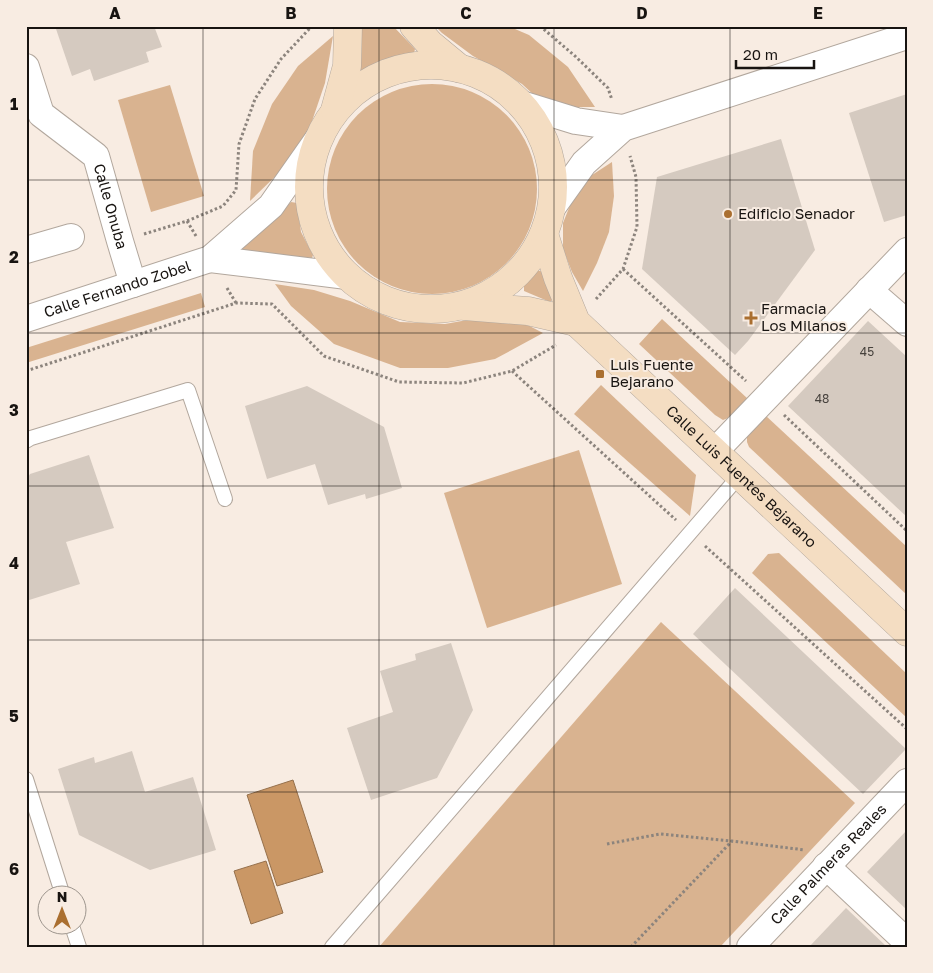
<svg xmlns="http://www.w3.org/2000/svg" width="933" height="973" font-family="'Golos Text',sans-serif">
	<rect width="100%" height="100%" fill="#f8ece2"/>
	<!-- green -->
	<g fill="#d9b390">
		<path d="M362,26H393L415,49L414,53L385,60L362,71L359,69Z"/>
		<path d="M435,26H508L529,35L568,67L595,107H573L535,96L522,84L473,56L442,33Z"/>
		<path d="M333,36L325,83L310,127L284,168L250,201L253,151L272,104L298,66Z"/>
		<circle cx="432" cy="189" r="105"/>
		<path d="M170,85L204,196L151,212L118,100Z"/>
		<path d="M612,162L614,196L609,232L597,263L583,291L572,272L563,249V223L571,203L589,177Z"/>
		<path d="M291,202L297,203L301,232L313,255L312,258L279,255H226L274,219Z"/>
		<path d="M537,270L543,272L555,297L550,302L524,291V285Z"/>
		<path d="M275,284L314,290L350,301L400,322L445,324L495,315L520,321L543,333L495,359L448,368H400L334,344L291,306Z"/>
		<path d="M201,293L205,307L26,363V348Z"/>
		<path d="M662,319L748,399L731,417L723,420L715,415L639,344Z"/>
		<path d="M601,385L696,475L690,516L574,414Z"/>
		<path d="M765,415L907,547V595L749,447L747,442V436Z"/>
		<path d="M579,450L622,584L487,628L444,493Z"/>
		<path d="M779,553L907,674V718L752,573L768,554Z"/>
		<path d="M661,622L855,803L720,947H379Z"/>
	</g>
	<!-- water -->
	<g fill="#ca9765" stroke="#95704c">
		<path d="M293,780L323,872L277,886L247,795Z"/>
		<path d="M266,861L283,913L251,924L234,871Z"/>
	</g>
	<!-- building -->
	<g fill="#d5cac0">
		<path d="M55,26H154L162,47L146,52L149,62L94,81L90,69L72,76Z"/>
		<path d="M907,94V215L884,222L849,113Z"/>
		<path d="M781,139L815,250L748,341L735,355L642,269L657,177Z"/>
		<path d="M868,321L907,357V517L788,406Z"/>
		<path d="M307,386L384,427L402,488L366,499L365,494L328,505L315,464L267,479L245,406Z"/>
		<path d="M89,455L114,528L66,542L80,584L26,601V481L30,474Z"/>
		<path d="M735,588L906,749L863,794L693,634Z"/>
		<path d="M451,643L473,710L437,778L371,800L347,728L393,712L380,671L416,660L415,654Z"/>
		<path d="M132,751L145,792L193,777L216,850L150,870L79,835L58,769L94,757L95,763Z"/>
		<path d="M907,830V910L867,872Z"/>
		<path d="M846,908L887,947H809Z"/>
	</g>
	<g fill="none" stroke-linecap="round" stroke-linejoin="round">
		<defs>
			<g id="lane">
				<path d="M26,441L31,438L188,390L225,499"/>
				<path d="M26,779L63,896"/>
				<path d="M72,926L79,947"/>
				<path d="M332,947L740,475"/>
			</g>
			<g id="street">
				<path id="s1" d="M26,67L41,114L96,156L120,241L133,284"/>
				<path d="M521,104L576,121L623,128"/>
				<path d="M552,208L584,163L623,128L907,36"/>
				<path d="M26,250L71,237"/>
				<path d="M210,259L347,276"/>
				<path d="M869,290L907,323"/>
				<path id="s2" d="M26,319L210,259L271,206L318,139"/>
				<path d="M715,451L907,251"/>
				<path d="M826,866L907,942"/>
				<path id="s3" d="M750,947L907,782"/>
			</g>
			<g id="secondary">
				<path d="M414,26L430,44L459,68"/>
				<circle cx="431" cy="187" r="122"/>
				<path d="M335,110L347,66L348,26"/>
				<path id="s4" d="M544,234L558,278L576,322L907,632"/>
				<path d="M464,306L528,311L576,322"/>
			</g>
		</defs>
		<!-- lane casing -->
		<use href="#lane" stroke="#b2a79d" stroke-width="16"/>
		<!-- street casing -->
		<use href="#street" stroke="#b2a79d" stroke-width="28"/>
		<!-- secondary casing -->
		<use href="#secondary" stroke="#b2a79d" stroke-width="29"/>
		<!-- path -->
		<g stroke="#8c847d" stroke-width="3" stroke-dasharray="2.5 2.5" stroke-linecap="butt">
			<path d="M540,26L575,56L608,88L612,100"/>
			<path d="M187,221L196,236"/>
			<path d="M144,234L187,221L223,206L236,190L239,144L255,99L281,59L312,26"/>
			<path d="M623,269L746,381"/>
			<path d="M227,288L236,303"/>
			<path d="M596,299L623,269L637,227L636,177L630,156"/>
			<path d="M26,371L236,303L272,304L324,356L399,382L463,383L512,371L556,345"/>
			<path d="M512,371L676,520"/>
			<path d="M784,415L907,531"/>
			<path d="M705,546L907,729"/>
			<path d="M607,844L660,834L732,841L805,850"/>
			<path d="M26,944L27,947"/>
			<path d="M631,947L732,841"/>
		</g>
		<!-- lane -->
		<use href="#lane" stroke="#fff" stroke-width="14"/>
		<!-- street -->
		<use href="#street" stroke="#fff" stroke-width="26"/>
		<!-- secondary -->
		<use href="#secondary" stroke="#f4ddc2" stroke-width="28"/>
	</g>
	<!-- grid -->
	<path fill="none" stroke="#181411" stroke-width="1" stroke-opacity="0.55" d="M203,26V947M379,26V947M554,26V947M730,26V947M26,180H907M26,333H907M26,486H907M26,640H907M26,792H907"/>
	<!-- markers -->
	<g fill="#aa6f30" stroke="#f8ece2" stroke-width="2">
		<circle cx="728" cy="214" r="5"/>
		<path d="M748.5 310.5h5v5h5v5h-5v5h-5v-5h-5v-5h5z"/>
		<rect x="595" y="369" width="10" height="10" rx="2.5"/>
	</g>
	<g text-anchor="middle" stroke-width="4" stroke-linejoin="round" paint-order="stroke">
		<!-- number labels -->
		<g font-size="12" fill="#47423d">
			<text x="867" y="356">45</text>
			<text x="822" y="403">48</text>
		</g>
		<!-- street labels -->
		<g font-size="15" fill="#181411" stroke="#f8ece2">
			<text dy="5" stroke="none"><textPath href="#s1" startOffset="171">Calle Onuba</textPath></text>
			<text dy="5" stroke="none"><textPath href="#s2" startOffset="96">Calle Fernando Zobel</textPath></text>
			<text dy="5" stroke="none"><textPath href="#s4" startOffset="320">Calle Luis Fuentes Bejarano</textPath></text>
			<text dy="5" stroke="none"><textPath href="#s3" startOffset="114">Calle Palmeras Reales</textPath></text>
		</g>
		<!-- poi labels -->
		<g font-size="15" fill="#181411" stroke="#f8ece2" text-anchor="start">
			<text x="738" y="219">Edificio Senador</text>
			<text x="761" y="314">Farmacia<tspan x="761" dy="17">Los Milanos</tspan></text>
			<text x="610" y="370">Luis Fuente<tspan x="610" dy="17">Bejarano</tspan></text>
		</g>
	</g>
	<!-- border -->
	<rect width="933" height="973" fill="none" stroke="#f8ece2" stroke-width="55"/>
	<!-- north arrow -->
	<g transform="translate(62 910)"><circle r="24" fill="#f8ece2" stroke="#9e968e"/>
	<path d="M0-4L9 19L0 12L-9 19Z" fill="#aa6f30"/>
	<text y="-8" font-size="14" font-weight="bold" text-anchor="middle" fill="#181411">N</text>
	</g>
	<!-- scale -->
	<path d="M736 60v8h78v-8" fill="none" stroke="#181411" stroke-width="2.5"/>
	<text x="743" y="60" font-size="15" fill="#181411" stroke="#f8ece2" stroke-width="4" paint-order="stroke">20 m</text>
	<rect x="28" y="28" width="878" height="918" fill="none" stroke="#181411" stroke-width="2"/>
	<g font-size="16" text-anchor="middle" font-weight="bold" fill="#181411">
		<text x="115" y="19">A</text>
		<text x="291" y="19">B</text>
		<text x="466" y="19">C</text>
		<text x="642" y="19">D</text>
		<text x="818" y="19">E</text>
		<text x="14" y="110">1</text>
		<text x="14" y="263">2</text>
		<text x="14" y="416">3</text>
		<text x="14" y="569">4</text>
		<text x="14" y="722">5</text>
		<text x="14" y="875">6</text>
	</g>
</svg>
